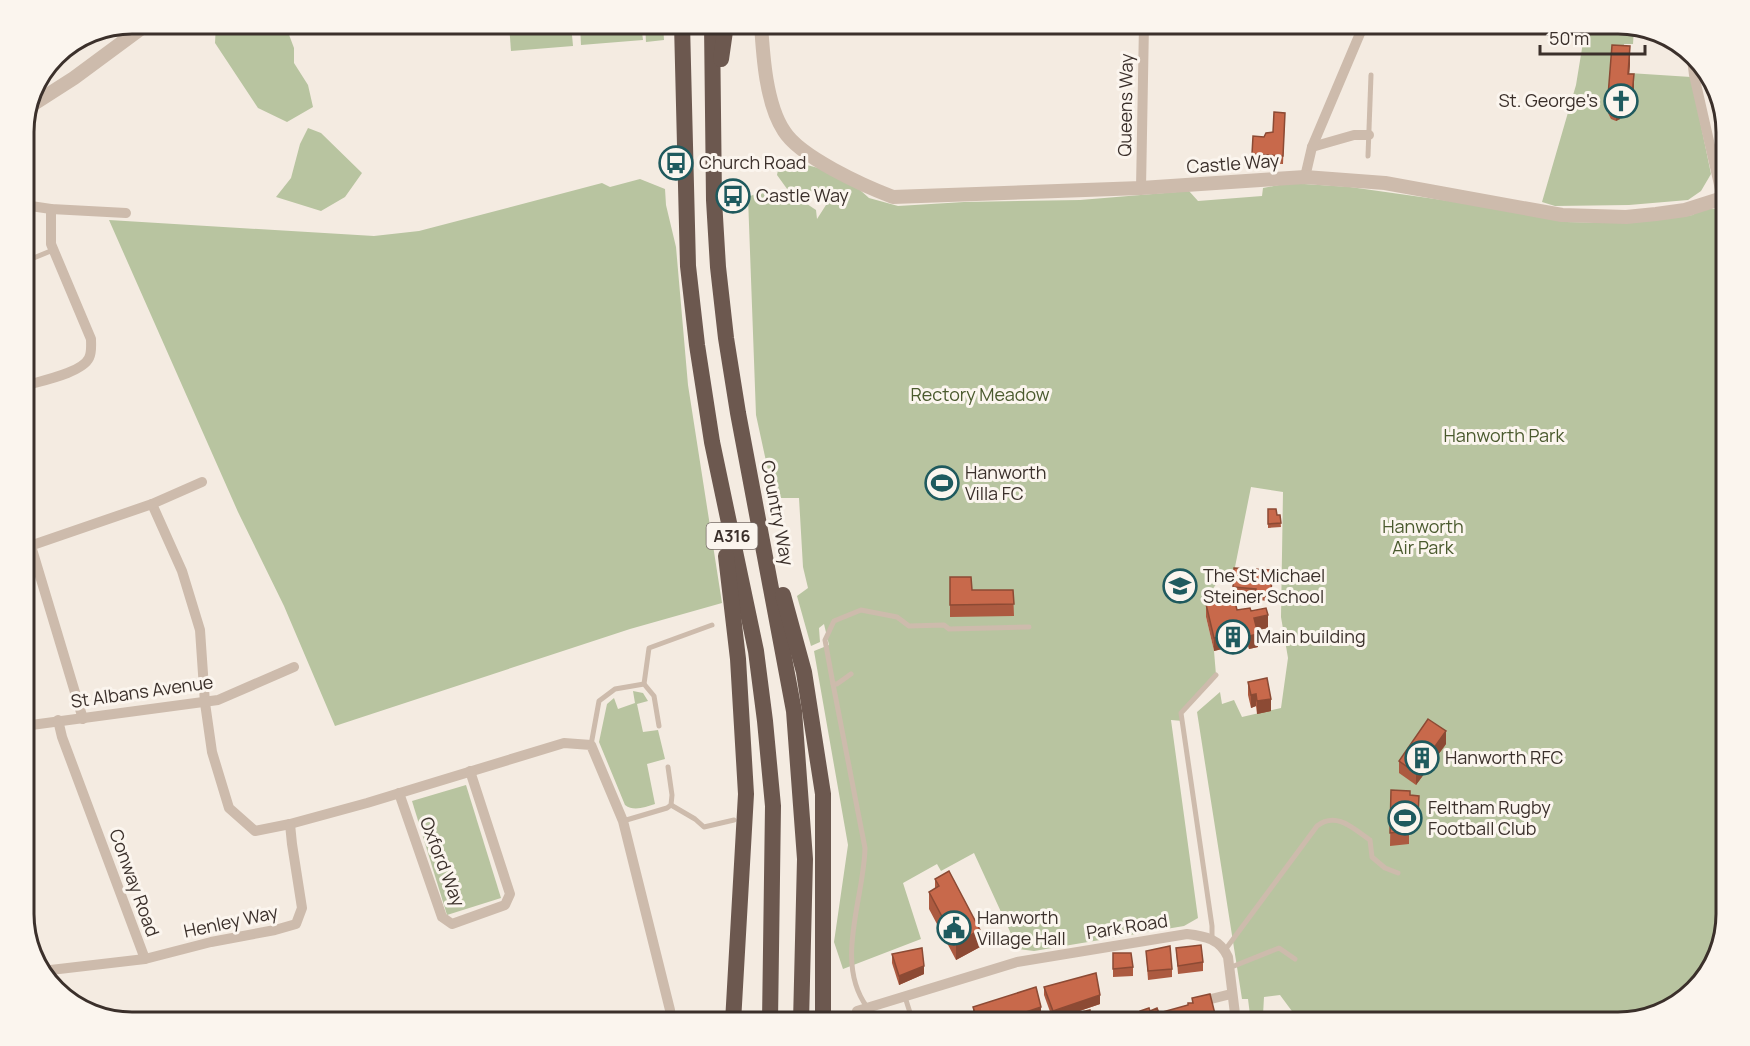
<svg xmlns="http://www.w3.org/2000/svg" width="1750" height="1046" font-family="Manrope,sans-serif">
	<rect width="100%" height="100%" fill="#f4ebe1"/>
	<!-- green -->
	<g fill="#b8c4a0" fill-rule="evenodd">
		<path d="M216,24H285L294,48V63L308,85L313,107L287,122L258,108L215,43Z"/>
		<path d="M509,24H571L573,46L511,51Z"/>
		<path d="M580,24H641L643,40L581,45Z"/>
		<path d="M645,24H663L664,40L646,42Z"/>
		<path d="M1586,24H1613L1634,28L1633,44H1624L1623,62L1630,63L1629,73L1691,77L1711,174L1701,191L1688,200L1629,205L1555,206L1542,202L1576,85Z"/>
		<path d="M308,128L321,133L362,173L345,197L321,211L276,197L291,178L300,144Z"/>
		<path d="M791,161L842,174L869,198L898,206L964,202L1080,200L1189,191L1198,201L1262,196L1263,188L1289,183L1350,187L1492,207L1567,222L1611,223L1693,215L1698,207L1726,210V914L1711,968L1672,1007L1618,1022H1300L1280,995L1264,997L1263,1015H1250L1248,999H1242L1197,712L1220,692L1222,704L1234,700L1242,717L1281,708L1288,658L1281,617L1283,492L1251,487L1234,572L1225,571L1208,596L1206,617L1214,651L1216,675L1182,713L1183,721L1171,720L1198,918L1184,926L1034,951L1018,949L974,853L941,871L937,864L903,883L921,939L843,969L834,942L848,845L814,651L829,645L824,624L819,628L820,642L811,646L797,596L808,588L803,567L799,498H774L756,415L748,197L765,190L790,193L777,175L779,165ZM806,189L824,196L826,205L817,219L816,210L792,194Z"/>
		<path d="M640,179L665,189L666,205L676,247L688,385L722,603L630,629L335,726L284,606L238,512L109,220L374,236L419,231L602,183L610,187Z"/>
		<path d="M633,691L643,693L648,701L637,704L643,732L658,730L665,759L647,764L655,804C645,807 634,812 625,805L599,742L607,704L614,698L618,709L635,703Z"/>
		<path d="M466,785L501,898L447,915L412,801Z"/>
	</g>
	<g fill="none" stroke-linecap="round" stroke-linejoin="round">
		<!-- service -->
		<g stroke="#cdbbac" stroke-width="5">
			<path d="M1368,156L1371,75"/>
			<path d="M24,262L53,250"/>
			<path d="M851,674L837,684H833L865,848C864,899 834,962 867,1007"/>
			<path d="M644,684L649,648L712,625"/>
			<path d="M833,684L825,640L834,621L861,610L897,617L909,626L944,625L949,629L1029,627"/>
			<path d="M591,745L599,701L615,689L644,684L654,696L659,726"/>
			<path d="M671,805L695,819L704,827L734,820"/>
			<path d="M623,821L667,808L671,805L672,795L668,767"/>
			<path d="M1212,938V926L1181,713L1216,675"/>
			<path d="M1225,950L1317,826C1336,811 1353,828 1370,840L1372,857L1385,868L1398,873"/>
			<path d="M1229,968L1279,948L1295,959"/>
			<path d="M905,997L913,1022"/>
		</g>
		<!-- minor -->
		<g stroke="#cdbbac" stroke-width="10">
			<path d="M1692,59L1694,75L1722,198"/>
			<path d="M1312,147L1354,135H1369"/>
			<path d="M1305,177L1312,147L1364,24"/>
			<path d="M1141,188L1144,24"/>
			<path d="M24,205L51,209L126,213"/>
			<path d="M24,386C40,381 82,373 89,358C92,352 91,345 91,339L51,244V209"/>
			<path d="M152,504L182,571L200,630L205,703L212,752L229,808L255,831L290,824L367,803L564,743L591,745L623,821L670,1010L671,1022"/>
			<path d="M31,546L83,719"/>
			<path d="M24,548L152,504L202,482"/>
			<path d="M24,726L218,700L294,667"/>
			<path d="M399,793L442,917L452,924L505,905L510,894L470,771"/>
			<path d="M24,883L30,879"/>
			<path d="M24,901L34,953"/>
			<path d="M145,959L211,942L275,930L296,924L302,908L292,844L290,824"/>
			<path d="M42,971L145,959L62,737L58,720"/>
			<path d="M1199,1002L1231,994"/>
			<path d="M857,1011L1017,962L1187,934C1205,936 1220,939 1228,957L1236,1022"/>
		</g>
		<!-- tertiary -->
		<g stroke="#cdbbac" stroke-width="14">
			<path d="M761,24C763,56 766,104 784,131C800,157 864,186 893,197L1141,188L1305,177L1385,183L1562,215L1626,217L1656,214L1685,210L1726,197"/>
			<path d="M35,103L74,78L147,24"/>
		</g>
		<!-- trunk -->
		<g stroke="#6c584f" stroke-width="16">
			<path d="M682,24L688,266L697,345L712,442L756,651L765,721L773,806L770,1022"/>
			<path d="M712,24L714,200L718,267L726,338L738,413L794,711L805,859L801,1022"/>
			<path d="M721,59L726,24"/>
			<path d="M726,556L738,659L746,794L733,1022"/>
			<path d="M783,595L804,672L823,794V1022"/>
		</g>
	</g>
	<!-- wall -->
	<g fill="#ac5a40">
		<path d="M1630,63L1629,74L1634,91L1632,112L1622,111L1620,119L1616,121L1611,119L1608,113V96Z"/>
		<path d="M1718,100L1725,123H1718Z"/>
		<path d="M1285,113L1283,164L1252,163L1253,136L1264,137L1273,132Z"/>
		<path d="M1268,509L1277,515H1280L1281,527L1268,528Z"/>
		<path d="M1234,568L1272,570L1271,601L1255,600L1256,593L1233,592Z"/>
		<path d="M950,577L972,590H1013L1014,616L950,617Z"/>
		<path d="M1206,604H1229L1268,628L1257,630L1258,647L1249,649L1247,644L1241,646V644L1236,645V649L1231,650L1230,647L1214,651L1206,617Z"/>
		<path d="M1248,682L1271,711L1257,714L1256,706L1251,708L1248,695Z"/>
		<path d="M1446,744L1416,785L1399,773V761Z"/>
		<path d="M1391,790L1410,795L1419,796L1418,827H1409V844L1390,846Z"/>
		<path d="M935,879L980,947L956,960L929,909V892L935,889Z"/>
		<path d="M1176,948L1203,962V971L1178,974Z"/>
		<path d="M1146,951L1172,969V977L1148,980Z"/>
		<path d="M1113,953L1133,967V976L1113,977Z"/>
		<path d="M892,954L924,974L899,985L892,963Z"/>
		<path d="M1044,987L1100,1004L1053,1020L1044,995Z"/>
		<path d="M973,1007L1041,1015L1021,1022H975L973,1016Z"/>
	</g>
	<!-- shaded-wall -->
	<g fill="#8c4a34">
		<path d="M1630,46V63L1628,91V74Z"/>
		<path d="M1634,74V91L1632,112V95Z"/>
		<path d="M1622,94V111L1620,119L1616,121V105Z"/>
		<path d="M1268,615V628L1254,631V618Z"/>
		<path d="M1241,631V644L1236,645L1235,633Z"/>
		<path d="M1247,632V644L1241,646V633Z"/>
		<path d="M1258,634V647L1249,649V636Z"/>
		<path d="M1230,635V647L1214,651V638Z"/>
		<path d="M1256,694V706L1251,708V695Z"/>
		<path d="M1271,699V711L1257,714V701Z"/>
		<path d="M1446,731V744L1416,785V773Z"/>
		<path d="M980,930V947L956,960V943Z"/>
		<path d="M924,966V974L899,985V976Z"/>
		<path d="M1100,995V1004L1053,1020V1011Z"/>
		<path d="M1041,1007V1015L1021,1022H996Z"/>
	</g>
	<!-- building -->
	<g fill="#c8694b" stroke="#8c4a34" stroke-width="1.5">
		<path d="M1612,45L1630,46L1628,74H1634L1632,95L1622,94L1620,102L1616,105L1611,103L1608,96Z"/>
		<path d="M1718,100L1723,115H1718Z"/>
		<path d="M1274,112L1285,113L1283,156L1252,154L1253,136L1264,137L1266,133L1273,132Z"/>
		<path d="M1268,509H1276L1277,515H1280L1281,523L1268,524Z"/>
		<path d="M1234,568L1272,570L1271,597L1255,596L1256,589L1233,587Z"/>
		<path d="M950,577H971L972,590H1013L1014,604L950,605Z"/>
		<path d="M1228,599L1229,604L1235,602L1237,610L1250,608L1251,611L1266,608L1268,615L1254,618L1258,634L1249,636L1247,632L1241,633V631L1235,633L1236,636L1231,637L1230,635L1214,638L1206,604Z"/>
		<path d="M1267,678L1271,699L1257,701L1256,694L1251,695L1248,682Z"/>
		<path d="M1428,719L1446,731L1416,773L1399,761Z"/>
		<path d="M1391,790L1410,791V795L1419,796L1418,815L1409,814V831L1390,833Z"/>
		<path d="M949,871L980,930L956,943L929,892L939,886L935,879Z"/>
		<path d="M1201,945L1203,962L1178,966L1176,948Z"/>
		<path d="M1170,946L1172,969L1148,971L1146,951Z"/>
		<path d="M922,948L924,966L899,976L892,954Z"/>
		<path d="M1113,953H1131L1133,967L1113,969Z"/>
		<path d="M1096,973L1100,995L1053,1011L1044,987Z"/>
		<path d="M1036,987L1041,1007L996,1022H978L973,1007Z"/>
		<path d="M1210,994L1217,1022H1127L1141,1017L1140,1011L1149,1008L1150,1011L1157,1008L1159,1013L1188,1005V1003H1193L1192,998Z"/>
		<path d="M1090,1010L1092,1022H1070L1069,1015Z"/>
		<path d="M968,1013L971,1022H946Z"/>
	</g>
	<!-- icons -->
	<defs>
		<symbol id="church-ring" viewBox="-11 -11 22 22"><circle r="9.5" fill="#fbf5ee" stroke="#1f5a5e" stroke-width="1.5"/><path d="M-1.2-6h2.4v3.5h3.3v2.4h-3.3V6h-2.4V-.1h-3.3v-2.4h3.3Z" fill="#1f5a5e"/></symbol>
		<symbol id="bus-ring" viewBox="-11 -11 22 22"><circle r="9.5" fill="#fbf5ee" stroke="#1f5a5e" stroke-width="1.5"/><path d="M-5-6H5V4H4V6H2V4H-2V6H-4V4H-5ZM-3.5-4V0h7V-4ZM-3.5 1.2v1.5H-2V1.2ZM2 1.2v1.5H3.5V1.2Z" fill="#1f5a5e"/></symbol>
		<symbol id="stadium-ring" viewBox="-11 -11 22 22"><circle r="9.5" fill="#fbf5ee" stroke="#1f5a5e" stroke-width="1.5"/><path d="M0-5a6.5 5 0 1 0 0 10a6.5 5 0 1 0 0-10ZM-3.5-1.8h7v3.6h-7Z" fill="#1f5a5e"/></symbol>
		<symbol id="school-ring" viewBox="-11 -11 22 22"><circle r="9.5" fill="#fbf5ee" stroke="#1f5a5e" stroke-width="1.5"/><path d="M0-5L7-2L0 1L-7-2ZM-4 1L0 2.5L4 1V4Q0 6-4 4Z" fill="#1f5a5e"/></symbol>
		<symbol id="building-ring" viewBox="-11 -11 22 22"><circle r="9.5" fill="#fbf5ee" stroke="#1f5a5e" stroke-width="1.5"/><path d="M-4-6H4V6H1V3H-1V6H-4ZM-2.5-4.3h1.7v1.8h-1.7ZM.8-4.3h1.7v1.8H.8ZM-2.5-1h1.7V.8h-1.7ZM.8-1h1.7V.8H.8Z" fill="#1f5a5e"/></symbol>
		<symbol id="civic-ring" viewBox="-11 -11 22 22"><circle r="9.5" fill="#fbf5ee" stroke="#1f5a5e" stroke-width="1.5"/><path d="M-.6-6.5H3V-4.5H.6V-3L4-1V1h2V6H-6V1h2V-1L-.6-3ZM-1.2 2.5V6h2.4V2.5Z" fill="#1f5a5e"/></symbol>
	</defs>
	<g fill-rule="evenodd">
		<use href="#church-ring" x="1602" y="82" width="38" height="38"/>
		<use href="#bus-ring" x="657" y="144" width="38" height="38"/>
		<use href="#bus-ring" x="714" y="177" width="38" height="38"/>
		<use href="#stadium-ring" x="923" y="464" width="38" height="38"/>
		<use href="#school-ring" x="1161" y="567" width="38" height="38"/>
		<use href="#building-ring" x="1214" y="618" width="38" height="38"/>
		<use href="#building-ring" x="1403" y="739" width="38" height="38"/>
		<use href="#stadium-ring" x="1386" y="799" width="38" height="38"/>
		<use href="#civic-ring" x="935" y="909" width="38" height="38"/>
	</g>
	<g text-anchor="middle" stroke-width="6" stroke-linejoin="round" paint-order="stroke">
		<!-- shield labels -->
		<rect fill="#fbf5ee" stroke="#756b66" stroke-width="1.5" x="706.5" y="523" width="51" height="26" rx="4.5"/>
		<g font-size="16" font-weight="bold" fill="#3b302b">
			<text x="732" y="542">A316</text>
		</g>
		<!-- poi labels -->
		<g font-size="18" fill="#3b302b" stroke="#fbf5ee" text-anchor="start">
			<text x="1598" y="107" text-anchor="end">St. George's</text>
			<text x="699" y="169">Church Road</text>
			<text x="756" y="202">Castle Way</text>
			<text x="965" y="479">Hanworth<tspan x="965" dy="21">Villa FC</tspan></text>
			<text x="1203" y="582">The St Michael<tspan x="1203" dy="21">Steiner School</tspan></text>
			<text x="1256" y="643">Main building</text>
			<text x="1445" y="764">Hanworth RFC</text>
			<text x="1428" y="814">Feltham Rugby<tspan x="1428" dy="21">Football Club</tspan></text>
			<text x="977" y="924">Hanworth<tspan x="977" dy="21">Village Hall</tspan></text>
		</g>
		<!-- street labels -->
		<g font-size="18" fill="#3b302b" stroke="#fbf5ee">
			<text transform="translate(1126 105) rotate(-89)" y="6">Queens Way</text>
			<text transform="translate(1233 164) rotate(-4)" y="6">Castle Way</text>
			<text transform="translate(777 513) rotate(79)" y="6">Country Way</text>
			<text transform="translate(142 692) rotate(-8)" y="6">St Albans Avenue</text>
			<text transform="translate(442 862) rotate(69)" y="6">Oxford Way</text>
			<text transform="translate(134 883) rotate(70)" y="6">Conway Road</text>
			<text transform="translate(231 922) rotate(-12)" y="6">Henley Way</text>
			<text transform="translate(1127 927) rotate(-9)" y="6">Park Road</text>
		</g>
		<!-- park labels -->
		<g font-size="18" fill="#4a5a2e" stroke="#fbf5ee">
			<text x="980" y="401">Rectory Meadow</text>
			<text x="1504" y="442">Hanworth Park</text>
			<text x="1423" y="533">Hanworth<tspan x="1423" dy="21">Air Park</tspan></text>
		</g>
	</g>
	<!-- crop -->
	<path d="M0 0H1750V1046H0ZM132 34H1618A98 98 0 0 1 1716 132V914A98 98 0 0 1 1618 1012H132A98 98 0 0 1 34 914V132A98 98 0 0 1 132 34Z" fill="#fbf5ee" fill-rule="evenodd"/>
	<path fill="none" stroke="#3b302b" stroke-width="3" d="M132 34H1618A98 98 0 0 1 1716 132V914A98 98 0 0 1 1618 1012H132A98 98 0 0 1 34 914V132A98 98 0 0 1 132 34Z"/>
	<!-- scale -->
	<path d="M1540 45v9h105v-9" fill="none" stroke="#3b302b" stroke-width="3"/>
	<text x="1549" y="45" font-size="18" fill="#3b302b" stroke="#fbf5ee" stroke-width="4.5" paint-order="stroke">50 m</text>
</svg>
